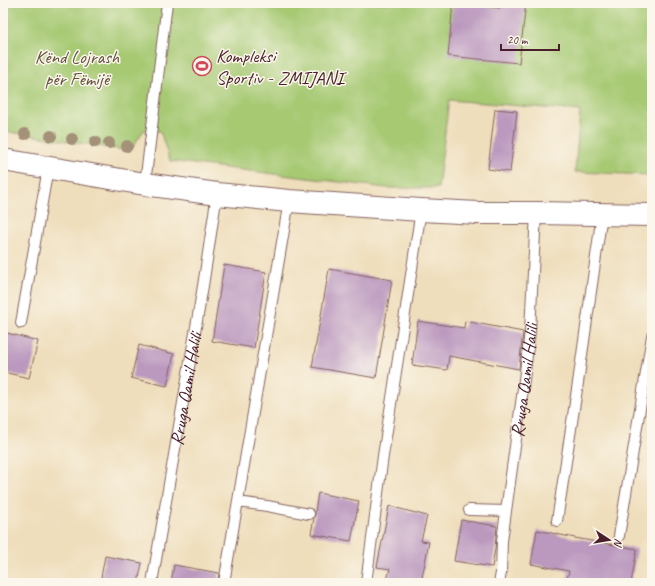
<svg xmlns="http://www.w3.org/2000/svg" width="655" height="586" font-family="Caveat,sans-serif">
	<rect width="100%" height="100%" fill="#fbf7ec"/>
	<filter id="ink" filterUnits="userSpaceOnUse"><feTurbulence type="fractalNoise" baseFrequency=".025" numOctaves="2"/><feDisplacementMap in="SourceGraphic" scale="8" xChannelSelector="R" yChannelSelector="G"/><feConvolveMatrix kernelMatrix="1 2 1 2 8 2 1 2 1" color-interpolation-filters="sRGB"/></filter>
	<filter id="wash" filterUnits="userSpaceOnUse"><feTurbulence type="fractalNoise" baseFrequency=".012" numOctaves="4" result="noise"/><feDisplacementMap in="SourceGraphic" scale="16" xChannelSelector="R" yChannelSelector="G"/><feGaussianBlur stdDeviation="0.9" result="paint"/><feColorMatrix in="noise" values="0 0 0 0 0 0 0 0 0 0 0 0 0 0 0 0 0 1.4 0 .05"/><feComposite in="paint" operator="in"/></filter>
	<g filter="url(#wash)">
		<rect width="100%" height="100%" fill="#efdebc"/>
		<!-- green -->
		<path fill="#a6c972" stroke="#78744e" d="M3,3H652V175L575,172L580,111L449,100L438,188H387L170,161L160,131L144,130L130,151L3,131Z"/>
		<g id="blocks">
			<!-- building -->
			<g fill="#bb99bf">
				<path d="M453,3L500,8L501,3H526L519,63L448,56Z"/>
				<path d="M495,109L517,111L510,172L488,169Z"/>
				<path d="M224,265L266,272L254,348L212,341Z"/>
				<path d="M329,269L392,280L376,378L312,367Z"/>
				<path d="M418,321L464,328L465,321L523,332L519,369L449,356L447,370L412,365Z"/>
				<path d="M3,332L38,341L29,378L3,372Z"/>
				<path d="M139,345L174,354L167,386L131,378Z"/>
				<path d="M318,493L359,501L351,541L311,534L314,518L315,515V512Z"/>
				<path d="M389,506L427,516L421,541L429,542L421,583H386L390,569L377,567Z"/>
				<path d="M461,520L497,526L495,549L492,567L454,561Z"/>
				<path d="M537,530L575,538L637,549L631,583H566L569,571L531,564Z"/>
				<path d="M105,556L142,563L138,583H100Z"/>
				<path d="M174,565L219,573L218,583H171Z"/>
			</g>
		</g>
	</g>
	<g filter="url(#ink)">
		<use href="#blocks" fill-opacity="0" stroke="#84625e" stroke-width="1"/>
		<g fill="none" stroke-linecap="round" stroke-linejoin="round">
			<defs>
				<g id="lane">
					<path d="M145,184L167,3"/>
					<path d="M21,323L48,168"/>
					<path d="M238,502L267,506L309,514"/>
					<path id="s1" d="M469,510L506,511L522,396L530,331L536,213"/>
					<path d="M557,521L579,376L602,214"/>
					<path d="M619,536L652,336"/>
					<path id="s2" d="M152,583L203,286L217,194"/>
					<path d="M224,583L289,201"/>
					<path d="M366,583L383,456L421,210"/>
					<path d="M499,583L501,573L502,541L506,511"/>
				</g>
				<path id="primary" d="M3,160L145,184L217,194L289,201L421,210L478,213H536L652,215"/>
			</defs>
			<!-- lane casing -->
			<use href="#lane" stroke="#84625e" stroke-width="12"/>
			<!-- primary casing -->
			<use href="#primary" stroke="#84625e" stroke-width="24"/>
			<!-- lane -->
			<use href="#lane" stroke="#fff" stroke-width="10"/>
			<!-- primary -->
			<use href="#primary" stroke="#fff" stroke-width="22"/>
		</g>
		<!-- trees -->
		<g fill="#a49178">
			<circle cx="25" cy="134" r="6"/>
			<circle cx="51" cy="136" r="6"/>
			<circle cx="72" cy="139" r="6"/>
			<circle cx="95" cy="142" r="6"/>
			<circle cx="109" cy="143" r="6"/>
			<circle cx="127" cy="146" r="6"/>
		</g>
	</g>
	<!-- icons -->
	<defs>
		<symbol id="stadium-ring" viewBox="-11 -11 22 22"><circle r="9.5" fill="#fbf7ec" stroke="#d1495b" stroke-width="1.5"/><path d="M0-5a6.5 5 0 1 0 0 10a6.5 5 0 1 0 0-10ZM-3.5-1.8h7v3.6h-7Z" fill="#d1495b"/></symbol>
	</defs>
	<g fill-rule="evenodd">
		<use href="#stadium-ring" x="191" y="55" width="22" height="22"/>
	</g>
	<g text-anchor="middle" stroke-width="3" stroke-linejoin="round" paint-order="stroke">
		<!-- poi labels -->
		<g font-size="19" fill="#4a1f2b" stroke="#fbf7ec" text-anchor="start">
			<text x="216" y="62">Kompleksi<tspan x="216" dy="22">Sportiv - ZMIJANI</tspan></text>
		</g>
		<!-- park labels -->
		<g font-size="19" fill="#665240" stroke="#fbf7ec">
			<text x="77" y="63">Kënd Lojrash<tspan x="77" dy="22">për Fëmijë</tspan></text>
		</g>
		<!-- street labels -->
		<g font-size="19" fill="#4a1f2b" stroke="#fbf7ec">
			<text dy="7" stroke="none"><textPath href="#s1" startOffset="169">Rruga Qamil Halili</textPath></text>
			<text dy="7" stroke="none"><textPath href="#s2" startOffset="197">Rruga Qamil Halili</textPath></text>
		</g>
	</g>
	<!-- margin -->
	<rect width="655" height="586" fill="none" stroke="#fbf7ec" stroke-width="16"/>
	<!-- north arrow -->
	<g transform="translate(609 540) rotate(102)" stroke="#fbf7ec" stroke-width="3" paint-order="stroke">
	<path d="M0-3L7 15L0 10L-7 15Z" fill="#4a1f2b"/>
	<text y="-6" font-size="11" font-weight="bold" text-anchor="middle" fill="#4a1f2b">N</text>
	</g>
	<!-- scale -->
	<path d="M501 44v6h58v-6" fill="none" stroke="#4a1f2b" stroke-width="2"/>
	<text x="507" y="44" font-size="12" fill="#4a1f2b" stroke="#fbf7ec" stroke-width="3" paint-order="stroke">20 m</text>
</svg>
